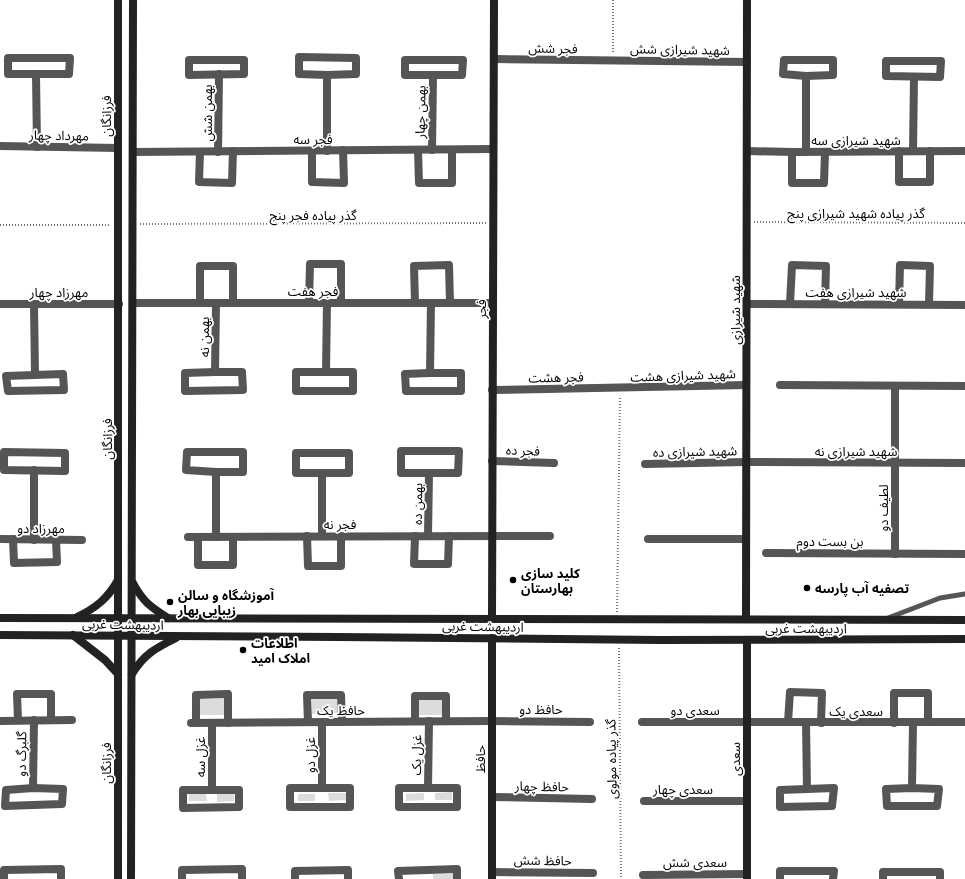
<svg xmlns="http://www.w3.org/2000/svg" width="965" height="879" font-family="'Varela Round','Noto Sans Arabic',sans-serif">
	<rect width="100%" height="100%" fill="#fff"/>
	<!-- park -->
	<g fill="#dcdcdc">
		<path d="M312,698H337V713L312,714Z"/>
		<path d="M418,698L443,699V715H418Z"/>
		<rect x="200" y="699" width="25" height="16"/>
		<path d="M452,792V800H435V793Z"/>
		<path d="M328,793H346V800L329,801Z"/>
		<path d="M424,793V800L406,801V794Z"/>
		<path d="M189,794H206L207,801H189Z"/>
		<path d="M217,794H234V801L217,802Z"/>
		<rect x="298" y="794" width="17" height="7"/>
		<rect x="433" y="874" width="21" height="5"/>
	</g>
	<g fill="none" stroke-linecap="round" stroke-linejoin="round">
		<!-- path -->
		<g stroke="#777" stroke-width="2" stroke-dasharray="1 2" stroke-linecap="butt">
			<path d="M613,0V53"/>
			<path d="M754,222L965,223"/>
			<path d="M140,224L486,223"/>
			<path d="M0,225H109"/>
			<path d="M617,612L620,396"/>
			<path d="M619,648L621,879"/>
		</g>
		<!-- lane -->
		<path stroke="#555" stroke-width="5" d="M888,618L940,598L965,594"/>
		<!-- street -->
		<g stroke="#555" stroke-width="8">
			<path d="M299,57L356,58V74L327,75L299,74Z"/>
			<path d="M8,58H70L69,74H8Z"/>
			<path d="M494,59L747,62"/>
			<path d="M189,60H244V74L189,75Z"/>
			<path d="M405,60H463L462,75H405Z"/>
			<path d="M784,60H833V75L806,76L783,74Z"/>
			<path d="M886,61H941L940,77L886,76Z"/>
			<path d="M36,74L37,147"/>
			<path d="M0,146L118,148"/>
			<path d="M418,150L419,183H452V150"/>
			<path d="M432,150L433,75"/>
			<path d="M312,151V182L344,183L343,150"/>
			<path d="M327,151V75"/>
			<path d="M747,151L792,152L965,151"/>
			<path d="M899,151V182H930V151"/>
			<path d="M913,151L914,77"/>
			<path d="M133,152L493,149"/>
			<path d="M200,152L199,182L232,183L233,151"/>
			<path d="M218,152L219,74"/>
			<path d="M792,152V183H824L825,152"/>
			<path d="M806,152V76"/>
			<path d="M133,303H493"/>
			<path d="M200,303V266H233V303"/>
			<path d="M309,303L310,264H341V303"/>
			<path d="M415,303L414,266L449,265L450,303"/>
			<path d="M0,304H119"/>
			<path d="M34,304L35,375"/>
			<path d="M747,304L965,305"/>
			<path d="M790,304L792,265L826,266L825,304"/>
			<path d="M899,304L900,265L930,266L929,304"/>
			<path d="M215,372H242L243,390L185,391V373Z"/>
			<path d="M215,372L216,303"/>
			<rect x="296" y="372" width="57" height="19"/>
			<path d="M326,372L327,303"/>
			<path d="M430,373H461V391H406L405,374Z"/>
			<path d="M430,373L431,303"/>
			<path d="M63,374L64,390L8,391L6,376Z"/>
			<path d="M780,385L965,386"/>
			<path d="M492,390L746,385"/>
			<path d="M401,451H459L458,473H401Z"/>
			<path d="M4,452L65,453V471L4,470Z"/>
			<path d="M187,452H243V472H216L186,470Z"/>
			<rect x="296" y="453" width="53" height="20"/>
			<path d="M492,461L554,463"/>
			<path d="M645,464L746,462L965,463"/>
			<path d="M216,472V537"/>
			<path d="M307,536L308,566H341V536"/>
			<path d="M322,536V473"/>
			<path d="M415,536L414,564H448L449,536"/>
			<path d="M428,536L429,473"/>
			<path d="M188,537L550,536"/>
			<path d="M198,537V565H233V537"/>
			<path d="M0,539L82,540"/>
			<path d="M13,539L14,563L57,562L56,540"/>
			<path d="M648,539H746"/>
			<path d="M34,540V470"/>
			<path d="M766,553L965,554"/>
			<path d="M895,554V386"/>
			<path d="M18,720L17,694H51V720"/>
			<path d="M0,721L72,720"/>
			<path d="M415,721V696H446V721"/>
			<path d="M308,722L307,695H341L342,722"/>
			<path d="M322,722V788"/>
			<path d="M642,722H965"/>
			<path d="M788,722L790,692L822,693L821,723"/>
			<path d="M806,722L807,789"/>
			<path d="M191,723L492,721L590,722"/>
			<path d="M196,723V695L228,694V723"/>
			<path d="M894,723V693H928V722"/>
			<path d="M33,788L63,789L62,804L5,806L6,790Z"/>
			<path d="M33,788L34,720"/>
			<rect x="290" y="788" width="60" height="19"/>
			<rect x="399" y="788" width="58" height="19"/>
			<path d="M428,788L429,721"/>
			<path d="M834,788L832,806L780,807V790Z"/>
			<path d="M912,788L939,789L937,806H887L886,789Z"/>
			<path d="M912,788L913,722"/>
			<path d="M183,790H239V807L183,808Z"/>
			<path d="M212,790V723"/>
			<path d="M492,797L592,799"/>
			<path d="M644,801H747"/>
			<path d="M492,872L593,873"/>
			<path d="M643,875L747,874"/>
			<path d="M4,879V870L61,869V879"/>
			<path d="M182,879V870L242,869V879"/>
			<path d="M295,879V871L348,870V879"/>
			<path d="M399,879L398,871L457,869V879"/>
			<path d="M780,879V871H834L833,879"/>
			<path d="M883,879V872H940V879"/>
		</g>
		<!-- secondary -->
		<g stroke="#222" stroke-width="8">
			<path d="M118,0V879"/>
			<path d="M133,583C143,602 151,607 168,618"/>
			<path d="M77,617C96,608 108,598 118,580"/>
			<path d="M0,618L965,620"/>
			<path d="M492,618L494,0"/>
			<path d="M746,619L747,0"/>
			<path d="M0,635L338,637L660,640L965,639"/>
			<path d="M73,635L105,660L118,674"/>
			<path d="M132,674C144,654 156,648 176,638"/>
			<path d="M131,879L133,0"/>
			<path d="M492,879V638"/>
			<path d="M747,879V640"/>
		</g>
	</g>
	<!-- markers -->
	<g fill="#000" stroke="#fff" stroke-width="1.5">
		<circle cx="513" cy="580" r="4"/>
		<circle cx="807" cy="588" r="4"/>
		<circle cx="170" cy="602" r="4"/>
		<circle cx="243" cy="650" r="4"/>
	</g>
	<g text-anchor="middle" stroke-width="3.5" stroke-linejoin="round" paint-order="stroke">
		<!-- street labels -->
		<g font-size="13" fill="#000" stroke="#fff">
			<text transform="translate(553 48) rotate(1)" y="5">فجر شش</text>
			<text transform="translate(680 49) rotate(1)" y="5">شهید شیرازی شش</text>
			<text transform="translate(420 112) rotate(-89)" y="5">بهمن چهار</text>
			<text transform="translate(207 113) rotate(-90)" y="5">بهمن شش</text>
			<text transform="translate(106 116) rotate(-90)" y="5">فرزانگان</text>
			<text transform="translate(59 135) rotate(1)" y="5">مهرداد چهار</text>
			<text x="313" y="144">فجر سه</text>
			<text x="856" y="145">شهید شیرازی سه</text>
			<text x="856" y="218">گذر پیاده شهید شیرازی پنج</text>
			<text x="313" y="220">گذر پیاده فجر پنج</text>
			<text x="313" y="296">فجر هفت</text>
			<text x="59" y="297">مهرزاد چهار</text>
			<text x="856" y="297">شهید شیرازی هفت</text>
			<text transform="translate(481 309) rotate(-90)" y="5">فجر</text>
			<text transform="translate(735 310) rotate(-90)" y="5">شهید شیرازی</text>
			<text transform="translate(204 337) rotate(-90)" y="5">بهمن نه</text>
			<text transform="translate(683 375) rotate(-2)" y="5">شهید شیرازی هشت</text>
			<text transform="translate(556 377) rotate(-1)" y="5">فجر هشت</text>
			<text transform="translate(107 439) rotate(-90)" y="5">فرزانگان</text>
			<text transform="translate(523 450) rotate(2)" y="5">فجر ده</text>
			<text transform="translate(695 451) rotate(-1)" y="5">شهید شیرازی ده</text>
			<text x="856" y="456">شهید شیرازی نه</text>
			<text transform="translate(417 504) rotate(-89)" y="5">بهمن ده</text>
			<text transform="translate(883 508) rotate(-90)" y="5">لطیف دو</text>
			<text x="340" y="529">فجر نه</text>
			<text x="41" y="533">مهرزاد دو</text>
			<text x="830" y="546">بن بست دوم</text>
			<text transform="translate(123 624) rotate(1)" y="5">اردیبهشت غربی</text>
			<text transform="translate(483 626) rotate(1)" y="5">اردیبهشت غربی</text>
			<text x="806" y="633">اردیبهشت غربی</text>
			<text x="541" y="714">حافظ دو</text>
			<text x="341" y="715">حافظ یک</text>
			<text x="695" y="715">سعدی دو</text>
			<text x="856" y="716">سعدی یک</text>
			<text transform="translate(21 754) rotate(-89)" y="5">گلبرگ دو</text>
			<text transform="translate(310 755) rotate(-90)" y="5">غزل دو</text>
			<text transform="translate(416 755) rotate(-89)" y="5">غزل یک</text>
			<text transform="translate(200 757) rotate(-90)" y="5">غزل سه</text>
			<text transform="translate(480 759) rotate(-90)" y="5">حافظ</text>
			<text transform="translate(611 759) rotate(-91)" y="5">گذر پیاده مولوی</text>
			<text transform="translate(735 759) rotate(-90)" y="5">سعدی</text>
			<text transform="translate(106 763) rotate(-90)" y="5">فرزانگان</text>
			<text transform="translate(542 786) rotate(1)" y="5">حافظ چهار</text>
			<text x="683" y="794">سعدی چهار</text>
			<text transform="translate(543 860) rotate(1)" y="5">حافظ شش</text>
			<text x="695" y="867">سعدی شش</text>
		</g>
		<!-- poi labels -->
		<g font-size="13" font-weight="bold" fill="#000" stroke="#fff" text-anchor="start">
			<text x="521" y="578">کلید سازی<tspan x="521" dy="15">بهارستان</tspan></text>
			<text x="815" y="593">تصفیه آب پارسه</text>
			<text x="178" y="600">آموزشگاه و سالن<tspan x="178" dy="15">زیبایی بهار</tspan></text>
			<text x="251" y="648">اطلاعات<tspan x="251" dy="15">املاک امید</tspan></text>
		</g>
	</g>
</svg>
